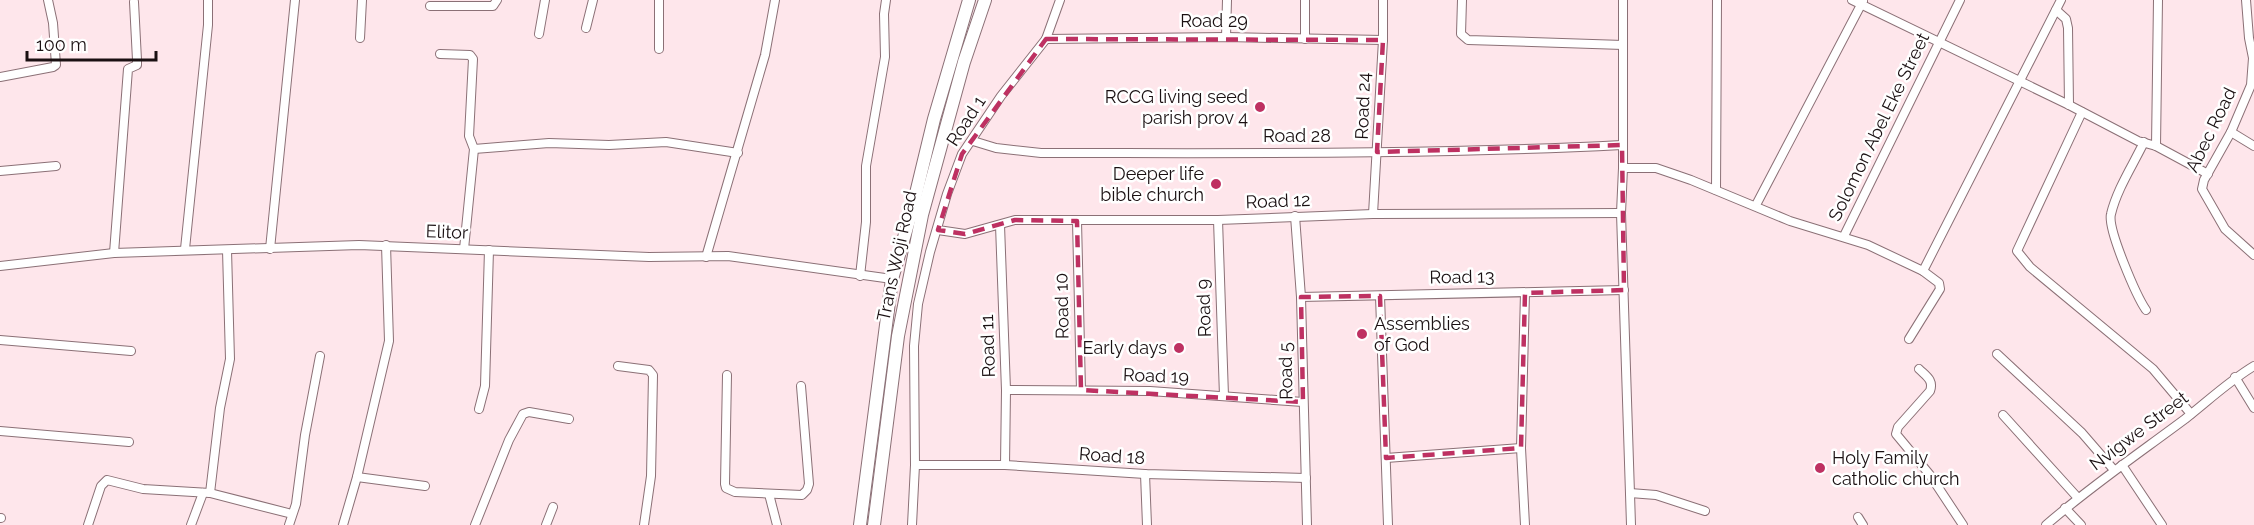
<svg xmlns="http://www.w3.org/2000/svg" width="2254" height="525" font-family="Raleway,sans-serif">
	<rect width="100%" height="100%" fill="#fee6eb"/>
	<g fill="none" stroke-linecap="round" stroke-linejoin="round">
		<defs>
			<g id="minor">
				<path d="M659,0V49"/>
				<path d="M1462,0L1461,34L1468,40L1623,45"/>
				<path d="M1623,0V168L1621,213L1631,525"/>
				<path d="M1852,0L2069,105L2138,141L2156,146L2208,174"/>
				<path d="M2246,0L2249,38L2253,58L2251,85L2231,132L2204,180L2202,189L2225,229L2254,255"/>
				<path d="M430,6H493L497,0"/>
				<path d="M2056,10L2066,19L2068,28L2069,105"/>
				<path d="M586,28L593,0"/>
				<path d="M539,34L545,0"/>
				<path d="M1226,37L1227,0"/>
				<path d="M360,38L362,0"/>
				<path d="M1046,39L1226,37L1383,40"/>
				<path d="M1305,39V0"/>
				<path d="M440,54L470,55L473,59L469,136L474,149L464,249"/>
				<path d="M0,77L53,67L56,65L53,23L48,0"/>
				<path d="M2082,112L2017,251L2030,267L2153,369L2191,414"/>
				<path d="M2231,132L2254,146"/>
				<path d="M973,141L996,148L1041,153C1235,153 1429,155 1622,145"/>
				<path d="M2144,142C2133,165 2117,189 2111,214C2107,229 2137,297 2146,310"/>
				<path d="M2156,146L2158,0"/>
				<path d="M474,149L549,143L609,145L666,142L738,153"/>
				<path d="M1623,168H1656L1691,180L1790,221L1868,245L1923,271L1939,283L1940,289L1909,339"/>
				<path d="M0,171L56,166"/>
				<path d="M1716,190L1717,0"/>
				<path d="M1756,205L1863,1"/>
				<path d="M1373,214L1383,40V0"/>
				<path d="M1295,216L1301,297L1307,525"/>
				<path d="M1218,220L1224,396"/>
				<path d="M1077,221L1081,390"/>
				<path d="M1000,225L1006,390L1005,465"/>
				<path d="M938,230L965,234L1015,220H1218L1373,214L1621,213"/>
				<path d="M1844,236L1960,0"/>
				<path d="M185,249L208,25V0"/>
				<path d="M270,249L295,0"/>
				<path d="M114,253L128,69L137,65V60L134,2"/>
				<path d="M706,257L765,55L775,0"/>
				<path d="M0,266L114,253L359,245L649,257L728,256L892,279"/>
				<path d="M1923,271L2061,0"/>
				<path d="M860,276L866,222V166L885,57L884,14L886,0"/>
				<path d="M1525,293L1521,448L1525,525"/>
				<path d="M1380,296L1388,525"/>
				<path d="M1301,297L1624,290"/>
				<path d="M0,340L131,351"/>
				<path d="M1997,354L2082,433L2114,470"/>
				<path d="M618,366L649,370L653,375L651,476L644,525"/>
				<path d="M1919,369C1926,376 1934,380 1930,391L1898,427L1896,434L1930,475L1963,525"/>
				<path d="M727,375L725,484L726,488L735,492L802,495L807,490L809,484L801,386"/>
				<path d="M2235,377L2254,408"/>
				<path d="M1006,390L1150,391L1303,402"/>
				<path d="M479,409L485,386L489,250"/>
				<path d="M2003,415L2078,498"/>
				<path d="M0,431L129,442"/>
				<path d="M1386,458L1521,448"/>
				<path d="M915,465H1005L1145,474L1306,478"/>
				<path d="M2122,465L2162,525"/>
				<path d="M1145,474L1147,525"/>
				<path d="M357,477L425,486"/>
				<path d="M210,493L220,408L230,359L227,250"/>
				<path d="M1630,493L1656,495L1705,511"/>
				<path d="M769,494L777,525"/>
				<path d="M2065,508L2081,525"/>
				<path d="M1858,517L1863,525"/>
				<path d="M0,518H1"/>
				<path d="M88,525L101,486L107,480L143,489L210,493L292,514"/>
				<path d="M191,525L203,493"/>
				<path d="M289,525L296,504L305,435L320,356"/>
				<path d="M343,525L357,477L389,341L386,245"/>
				<path d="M475,525L509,440L523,414L529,412L569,419"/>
				<path d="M546,525L553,507"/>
				<path d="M912,525L915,465L914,346L918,304L930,252L947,194L962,154L1001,96L1046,39L1060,0"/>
				<path d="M2046,525C2090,487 2138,454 2185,419C2208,401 2229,381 2254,366"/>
			</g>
			<g id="secondary">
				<path d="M860,525L892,279L912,210L934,119L969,0"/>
				<path d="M874,525L898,336L922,215L964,62L985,0"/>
			</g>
		</defs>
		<!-- minor casing -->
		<use href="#minor" stroke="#8b7076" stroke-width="10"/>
		<!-- secondary casing -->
		<use href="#secondary" stroke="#8b7076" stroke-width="14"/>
		<!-- minor -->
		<use href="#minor" stroke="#fff" stroke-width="8"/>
		<!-- secondary -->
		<use href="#secondary" stroke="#fff" stroke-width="12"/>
	</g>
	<!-- marked area -->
	<path fill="none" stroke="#be3162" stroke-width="4.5" stroke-dasharray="12 8" stroke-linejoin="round" d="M1046,39L1383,40L1377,152L1622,145L1624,290L1525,293L1521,448L1386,458L1380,296L1301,297L1303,402L1081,390L1077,221L1015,220L965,234L938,230L962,154Z"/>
	<!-- markers -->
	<g fill="#be3162" stroke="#fff" stroke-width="2">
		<circle cx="1260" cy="107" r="6"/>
		<circle cx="1216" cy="184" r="6"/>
		<circle cx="1362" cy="334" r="6"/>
		<circle cx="1179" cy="348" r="6"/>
		<circle cx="1820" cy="468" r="6"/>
	</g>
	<g text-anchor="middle" stroke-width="5" stroke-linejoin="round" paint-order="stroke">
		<!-- street labels -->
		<g font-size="18" fill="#1a1012" stroke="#fff">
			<text x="1214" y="27">Road 29</text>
			<text transform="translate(1363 106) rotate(-88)" y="6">Road 24</text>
			<text transform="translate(966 121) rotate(-57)" y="6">Road 1</text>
			<text transform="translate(1879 127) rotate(-64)" y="6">Solomon Abel Eke Street</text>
			<text transform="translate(2211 130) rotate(-64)" y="6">Abec Road</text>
			<text x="1297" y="142">Road 28</text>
			<text transform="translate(1278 201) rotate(-2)" y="6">Road 12</text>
			<text transform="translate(447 232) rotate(2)" y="6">Elitor</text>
			<text transform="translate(897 256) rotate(-78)" y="6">Trans Woji Road</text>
			<text transform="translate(1462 277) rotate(-1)" y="6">Road 13</text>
			<text transform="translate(1062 306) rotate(-91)" y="6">Road 10</text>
			<text transform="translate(1204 308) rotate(-92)" y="6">Road 9</text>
			<text transform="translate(988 346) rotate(-92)" y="6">Road 11</text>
			<text transform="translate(1286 371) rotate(-91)" y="6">Road 5</text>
			<text transform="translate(1156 376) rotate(2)" y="6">Road 19</text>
			<text transform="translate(2139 431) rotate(-37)" y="6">Nvigwe Street</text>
			<text transform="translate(1112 456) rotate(4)" y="6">Road 18</text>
		</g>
		<!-- poi labels -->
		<g font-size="18" fill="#1a1012" stroke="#fff" text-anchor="end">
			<text x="1248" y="103">RCCG living seed<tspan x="1248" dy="21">parish prov 4</tspan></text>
			<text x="1204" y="180">Deeper life<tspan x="1204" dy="21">bible church</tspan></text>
			<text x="1374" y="330" text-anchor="start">Assemblies<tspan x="1374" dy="21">of God</tspan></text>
			<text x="1167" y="354">Early days</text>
			<text x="1832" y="464" text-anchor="start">Holy Family<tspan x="1832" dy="21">catholic church</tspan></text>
		</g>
	</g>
	<!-- scale -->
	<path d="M27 51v9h129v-9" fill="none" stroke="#1a1012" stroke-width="3"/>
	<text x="36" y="51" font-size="18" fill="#1a1012" stroke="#ffffff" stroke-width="4.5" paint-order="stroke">100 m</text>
</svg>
